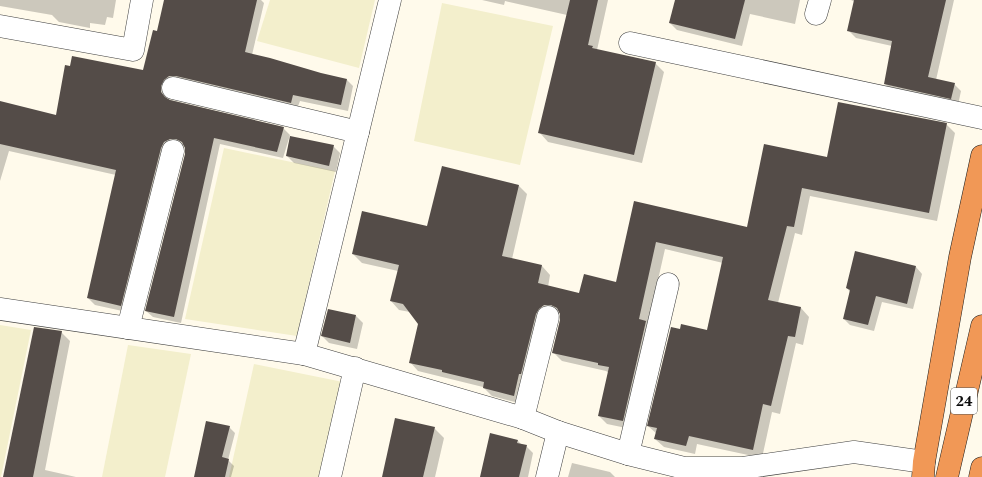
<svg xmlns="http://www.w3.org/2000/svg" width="982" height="477" font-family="Spectral,serif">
	<rect width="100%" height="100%" fill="#fffaeb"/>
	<!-- farmland -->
	<g fill="#f3efcc">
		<path d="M270,0H375L359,68L257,41Z"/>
		<path d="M442,3L553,26L520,165L414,141Z"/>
		<path d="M224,148L335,171L297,336L185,319Z"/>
		<path d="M0,325L31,330L1,477H0Z"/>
		<path d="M128,345L191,354L165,477H102Z"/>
		<path d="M254,364L343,382L321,477H229Z"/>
	</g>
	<!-- shadow -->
	<g fill="#0003">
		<path d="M0,0H116L113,18L107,17L105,25L90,23V28L59,22L52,15L0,6Z"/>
		<path d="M165,0H261L264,3L252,55L321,74L347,80L353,86L348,111L300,101L297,109L167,92V99L283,128L290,135L283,158L220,144L181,323L153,317L146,311L186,154L185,146L176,145L127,312L95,305L88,298L116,175L9,151L0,181V102L56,116L143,71L158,32Z"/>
		<path d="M482,0H608L597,50L655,63L664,72L642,163L548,142L540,133L567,15L505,1L504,5Z"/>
		<path d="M676,0H800L795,24L750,14L742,46L677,30L670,23Z"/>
		<path d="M851,0H954L936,80L954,84L961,91L958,105L892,91L885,84L892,46L856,38L848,30L855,2Z"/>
		<path d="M946,124L955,133L937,221L810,196L802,235L795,233L778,303L801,308L809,317L803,345L796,343L780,414L772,412L762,458L697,444L695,454L664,447L655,439L657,434L648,426L681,330L707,331L723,263L665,249L648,324L631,429L607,424L599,416L609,373L606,371L562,361L553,352L561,320V313H553L523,404L492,396L483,387L418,371L410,362L419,324L410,312L399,310L391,301L398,271L362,263L353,254L428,228L519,186L527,194L512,259L542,266L550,275L548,287L580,294L617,283L635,202L748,229L828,158Z"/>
		<path d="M333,146L340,153L336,172L294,163L287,156Z"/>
		<path d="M916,267L922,274L913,309L882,302L874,331L850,325L844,319L850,292L847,288Z"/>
		<path d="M356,316L363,323L357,349L329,343L322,336Z"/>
		<path d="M61,332L70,341L45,470L76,477H4Z"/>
		<path d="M229,427L235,433L228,460L234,466L231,477H195Z"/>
		<path d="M434,428L444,438L435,477H383Z"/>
		<path d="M518,441L522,445L526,446L533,453L528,477H481Z"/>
		<path d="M572,463L610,472L615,477H568Z"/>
	</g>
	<!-- building -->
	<g fill="#544c48">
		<path d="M164,0H257L245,52L270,58L321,73L347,79L341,105L293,95L291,103L176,76H169L164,80L161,86V92L165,97L170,100L284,127L277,152L214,138L174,317L145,311L185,154V148L182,142L176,139H170L164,142L161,148L121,306L87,298L116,170L0,144V101L56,115L65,65L70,66L72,56L143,70L153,30L157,31Z"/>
		<path d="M570,0H598L588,45L593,46L592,48L656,62L634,155L538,133Z"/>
		<path d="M675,0H745L735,39L669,23Z"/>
		<path d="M854,0H946L928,77L955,83L951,99L884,84L892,41L847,31Z"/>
		<path d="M838,102L947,123L929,213L802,188L794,227L787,226L768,300L801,307L795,337L788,336L771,406L763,404L753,450L689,436L686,446L654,439L657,428L647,426L671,327L680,329L681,324L707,330L723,257L656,242L639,319L646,321L623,421L598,416L609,367L598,365V363L552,353L560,320V314L557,308L551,305H544L539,309L536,314L521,374H519L514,396L483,388L484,382L442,372V370L409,363L418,324L403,304L390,301L399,265L352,254L362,211L427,226L442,166L519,185L502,256L542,265L538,283L579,293L584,274L616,282L634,201L747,227L764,144L827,157Z"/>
		<path d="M290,136L334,145L329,166L286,156Z"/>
		<path d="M855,251L916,266L907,304L876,296L868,325L843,319L850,290L846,288Z"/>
		<path d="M328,309L356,315L350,343L321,336Z"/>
		<path d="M34,327L62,331L33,477H3Z"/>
		<path d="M395,418L435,427L423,477H382Z"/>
		<path d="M206,421L230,426L222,457L229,459L225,477H194Z"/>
		<path d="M490,433L518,440L517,443L527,445L519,477H480Z"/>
	</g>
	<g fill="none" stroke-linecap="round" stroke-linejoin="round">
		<defs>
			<g id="minor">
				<path d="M816,14L820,0"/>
				<path d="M0,26L133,50L142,0"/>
				<path d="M630,43L982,118"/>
				<path d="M173,88L358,132"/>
				<path d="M0,309L304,354L523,418L558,432L628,454L684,468H743L854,452L924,462"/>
				<path d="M128,328L173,151"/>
				<path d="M304,354L390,0"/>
				<path d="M523,418L548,317"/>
				<path d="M628,454L668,284"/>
				<path d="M330,477L355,368"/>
				<path d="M547,477L558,432"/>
			</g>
			<g id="highway">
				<path d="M923,477L924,462L960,257L982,156"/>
				<path d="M947,477L982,326"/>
				<path d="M980,477L982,468"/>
			</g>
		</defs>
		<!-- minor casing -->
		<use href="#minor" stroke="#3f3f3f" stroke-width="23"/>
		<!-- highway casing -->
		<use href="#highway" stroke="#1d1d1d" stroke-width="23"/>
		<!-- minor -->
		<use href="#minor" stroke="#fff" stroke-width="22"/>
		<!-- highway -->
		<use href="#highway" stroke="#f19856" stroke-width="22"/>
	</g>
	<g text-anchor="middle" stroke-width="4" stroke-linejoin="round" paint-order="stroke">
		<!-- shield labels -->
		<rect fill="#fff" stroke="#555" stroke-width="1" x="951" y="388" width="26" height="26" rx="3"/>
		<g font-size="15" font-weight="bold" fill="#0c0c0c">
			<text x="964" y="406">24</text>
		</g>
	</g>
</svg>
